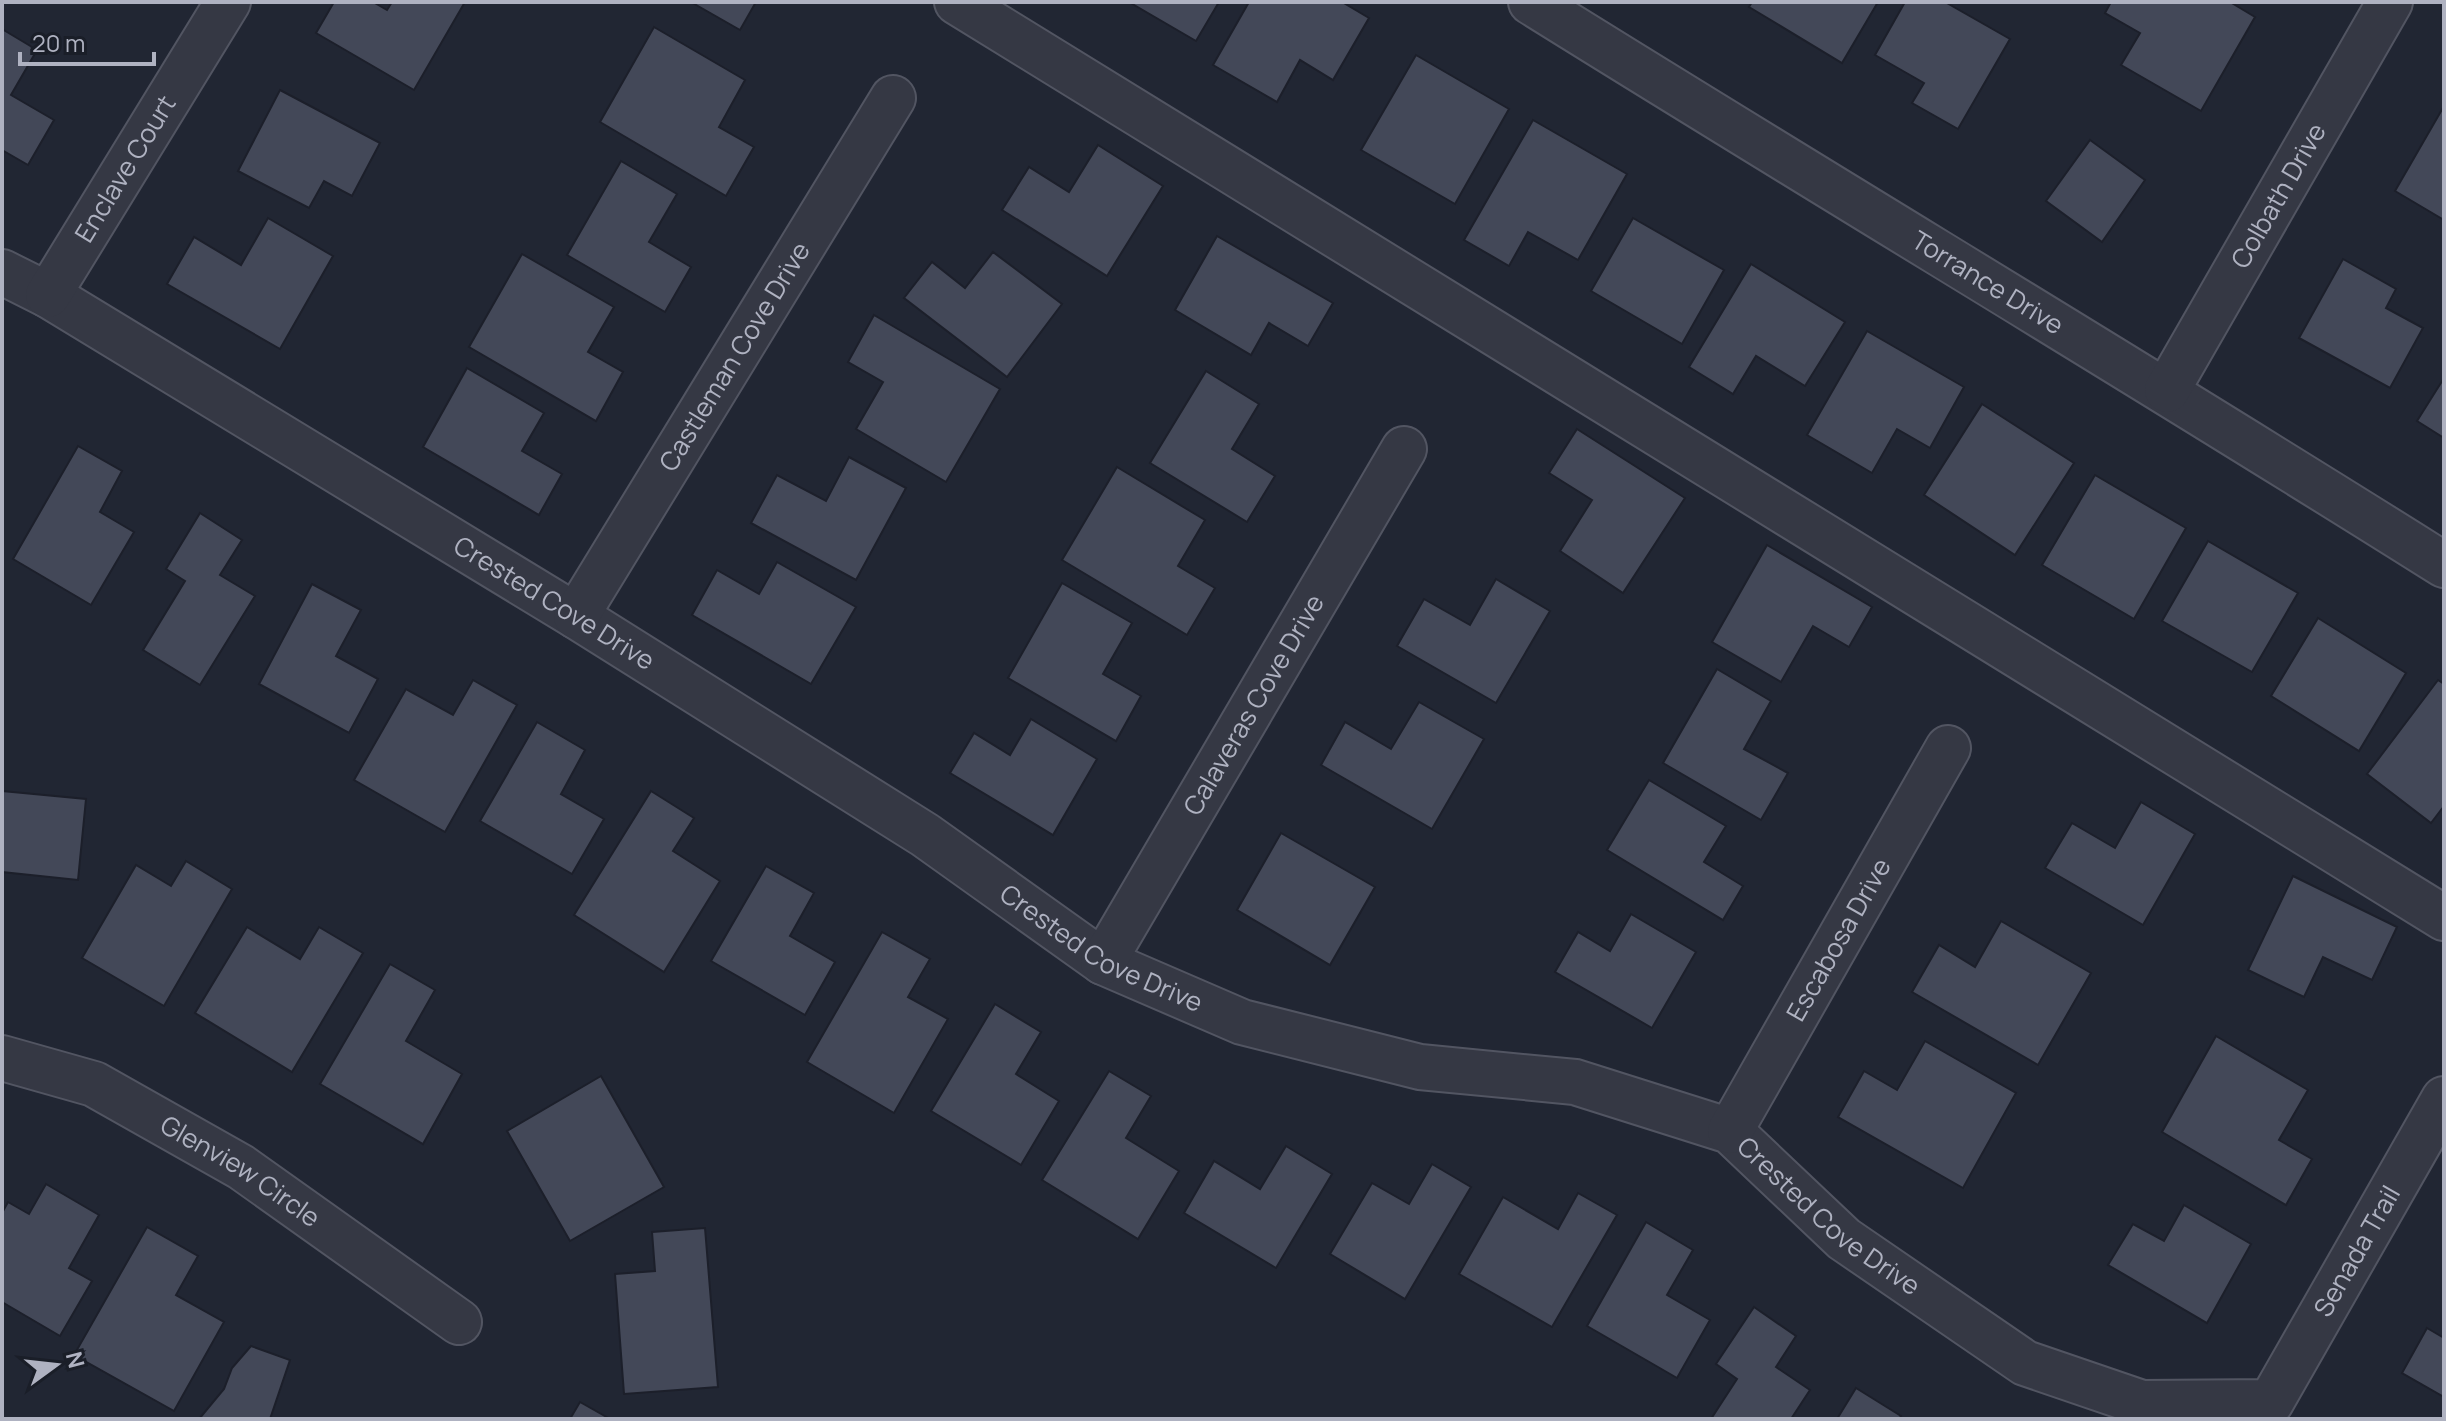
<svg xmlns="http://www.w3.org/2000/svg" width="2446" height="1421" font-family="Manrope,sans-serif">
	<rect width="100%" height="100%" fill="#212633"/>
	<!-- building -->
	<g fill="#434858" stroke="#1c1f2a" stroke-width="2">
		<path d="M334,2H373L387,10L392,2H465L414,90L316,33Z"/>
		<path d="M691,2H756L740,30Z"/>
		<path d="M1129,2H1219L1196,41Z"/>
		<path d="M1249,2H1342L1369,18L1333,80L1300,60L1277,102L1213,65Z"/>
		<path d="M1752,2H1878L1842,63L1749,7Z"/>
		<path d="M1905,2H1945L2010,39L1958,129L1912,103L1924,83L1875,55Z"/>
		<path d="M2111,2H2230L2255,17L2201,111L2121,65L2140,33L2105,13Z"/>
		<path d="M654,27L745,80L719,127L754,147L726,196L600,122Z"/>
		<path d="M2,29L37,50L11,95L54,120L28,165L2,150Z"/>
		<path d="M1416,55L1509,109L1455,204L1361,150Z"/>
		<path d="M280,90L380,143L352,196L324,181L309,208L238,171Z"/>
		<path d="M2444,106V220L2395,191Z"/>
		<path d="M1533,120L1627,174L1578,260L1528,232L1509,266L1464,240Z"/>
		<path d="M2090,140L2145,180L2102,242L2046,201Z"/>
		<path d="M1098,145L1163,186L1107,276L1002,210L1029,167L1069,192Z"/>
		<path d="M621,161L677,194L649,242L691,267L665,312L567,255Z"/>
		<path d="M268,218L333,256L280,349L167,284L194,237L241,265Z"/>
		<path d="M1633,218L1724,270L1682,344L1591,291Z"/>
		<path d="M1217,236L1333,303L1308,346L1269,323L1251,355L1175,310Z"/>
		<path d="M993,252L1062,304L1007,377L904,298L932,262L965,288Z"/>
		<path d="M522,254L614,307L588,352L623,372L596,421L469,347Z"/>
		<path d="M2343,259L2396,289L2386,308L2423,328L2390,388L2299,338Z"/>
		<path d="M1751,264L1845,322L1805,386L1756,356L1733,394L1689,367Z"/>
		<path d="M874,315L1000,389L946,482L856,429L883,382L848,362Z"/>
		<path d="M1867,331L1964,387L1930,448L1897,429L1872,473L1807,435Z"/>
		<path d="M467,368L544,413L522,451L562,474L539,515L423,447Z"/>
		<path d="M1206,371L1259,404L1232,449L1275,476L1247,522L1150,463Z"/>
		<path d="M2444,378V438L2417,421Z"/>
		<path d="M1982,404L2074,463L2015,555L1924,495Z"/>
		<path d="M1577,429L1685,498L1623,593L1560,551L1592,500L1549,473Z"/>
		<path d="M78,446L122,471L100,512L134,532L91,605L13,559Z"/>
		<path d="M849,457L906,488L856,580L751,523L777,475L826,501Z"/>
		<path d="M1117,467L1205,520L1178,566L1215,588L1187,635L1062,560Z"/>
		<path d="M2095,475L2186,528L2134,619L2042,565Z"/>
		<path d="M200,513L242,540L220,575L255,596L200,685L143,650L185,581L166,569Z"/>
		<path d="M2208,541L2298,593L2252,672L2162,621Z"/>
		<path d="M1767,545L1872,607L1849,647L1813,626L1781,682L1712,642Z"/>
		<path d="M777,562L856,607L811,684L692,615L717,570L759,594Z"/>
		<path d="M1496,579L1550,611L1496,703L1397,646L1424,599L1470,625Z"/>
		<path d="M1062,583L1132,623L1103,674L1141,696L1116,741L1008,678Z"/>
		<path d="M312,584L361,610L336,656L378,679L349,733L259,684Z"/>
		<path d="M2318,618L2406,673L2359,751L2271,696Z"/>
		<path d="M1717,669L1771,701L1744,749L1788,773L1761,820L1663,763Z"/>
		<path d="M473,680L517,705L445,832L354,780L406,689L453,715Z"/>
		<path d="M2438,680L2444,684V806L2431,823L2367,774Z"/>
		<path d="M1419,702L1484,739L1432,829L1321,765L1345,722L1391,749Z"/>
		<path d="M1031,719L1097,759L1053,835L950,773L974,733L1010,755Z"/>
		<path d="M537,722L585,750L561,794L604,819L572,874L480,821Z"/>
		<path d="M1649,780L1726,826L1704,862L1743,886L1723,920L1607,850Z"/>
		<path d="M2,791L86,799L78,880L2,872Z"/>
		<path d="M651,791L694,818L673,851L720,881L664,972L574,915Z"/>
		<path d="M2141,802L2195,834L2143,925L2045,868L2072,823L2115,848Z"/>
		<path d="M1281,833L1375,887L1330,965L1237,910Z"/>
		<path d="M186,861L232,889L164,1006L82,958L136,865L171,886Z"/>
		<path d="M766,866L814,893L790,936L835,962L805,1015L711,961Z"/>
		<path d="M2293,876L2397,927L2372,980L2323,957L2304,997L2248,970Z"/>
		<path d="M1631,914L1696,952L1652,1028L1555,972L1578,932L1610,951Z"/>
		<path d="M2001,921L2091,973L2038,1065L1912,992L1939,945L1975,967Z"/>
		<path d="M247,927L300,959L319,927L363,953L292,1072L195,1013Z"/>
		<path d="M882,932L930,959L908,997L948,1019L894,1113L807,1062Z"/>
		<path d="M390,964L435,990L406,1041L462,1074L423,1144L320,1084Z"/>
		<path d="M995,1004L1041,1032L1016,1074L1059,1101L1021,1165L931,1111Z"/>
		<path d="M2216,1036L2308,1090L2279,1140L2312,1159L2286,1205L2162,1132Z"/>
		<path d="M1925,1041L2016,1093L1963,1188L1838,1117L1864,1071L1897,1090Z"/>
		<path d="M1109,1071L1151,1096L1126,1138L1179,1171L1138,1239L1042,1180Z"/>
		<path d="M601,1076L664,1187L570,1241L507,1131Z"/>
		<path d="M1286,1146L1332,1174L1276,1268L1184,1213L1214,1161L1260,1189Z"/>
		<path d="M1432,1164L1471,1187L1405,1299L1330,1254L1372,1183L1409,1204Z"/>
		<path d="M46,1184L99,1215L69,1268L92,1281L60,1336L2,1302V1213L8,1202L29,1214Z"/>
		<path d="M1578,1193L1617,1215L1552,1327L1459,1274L1503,1197L1558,1229Z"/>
		<path d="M2184,1205L2251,1244L2207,1323L2108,1265L2133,1224L2164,1241Z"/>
		<path d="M1646,1222L1693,1250L1667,1295L1710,1320L1677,1378L1587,1326Z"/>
		<path d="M147,1227L198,1256L176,1295L224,1322L174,1411L74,1355Z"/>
		<path d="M705,1228L718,1387L624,1394L615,1274L655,1271L652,1232Z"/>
		<path d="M1754,1307L1796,1336L1776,1367L1810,1390L1791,1419H1711L1737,1379L1716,1364Z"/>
		<path d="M2427,1328L2444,1338V1397L2402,1373Z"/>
		<path d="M251,1346L290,1360L270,1419H199L224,1389L232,1368Z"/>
		<path d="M1856,1388L1901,1416L1899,1419H1837Z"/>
		<path d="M580,1402L610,1419H570Z"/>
	</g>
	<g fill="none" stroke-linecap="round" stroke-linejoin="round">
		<defs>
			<g id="minor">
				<path d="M957,2L2444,918"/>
				<path id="s1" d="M1531,2C1834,191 2141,374 2444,565"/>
				<path id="s2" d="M2,272L48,295L576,616L925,835L1103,962L1242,1022L1420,1067L1575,1082L1730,1131L1844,1239L2025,1363L2142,1403L2271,1402L2444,1099"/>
				<path id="s3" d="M48,295L228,2"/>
				<path id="s4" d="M2167,390L2390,2"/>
				<path id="s5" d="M576,616L893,98"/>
				<path id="s6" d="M1103,962L1404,449"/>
				<path id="s7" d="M2,1058L94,1084L241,1167L459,1322"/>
				<path id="s8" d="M1730,1131L1948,748"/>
			</g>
		</defs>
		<!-- minor casing -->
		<use href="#minor" stroke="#525562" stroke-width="48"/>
		<!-- minor -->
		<use href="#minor" stroke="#353844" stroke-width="44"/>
	</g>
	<g text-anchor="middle" stroke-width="6" stroke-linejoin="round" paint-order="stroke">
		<!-- street labels -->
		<g font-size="26" fill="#afb2c1" stroke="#1a1e28">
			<text dy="9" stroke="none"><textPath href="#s3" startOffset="148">Enclave Court</textPath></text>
			<text dy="9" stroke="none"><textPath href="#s4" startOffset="224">Colbath Drive</textPath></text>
			<text dy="9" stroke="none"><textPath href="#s1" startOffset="536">Torrance Drive</textPath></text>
			<text dy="9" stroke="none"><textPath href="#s5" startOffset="304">Castleman Cove Drive</textPath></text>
			<text dy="9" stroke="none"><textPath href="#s2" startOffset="644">Crested Cove Drive</textPath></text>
			<text dy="9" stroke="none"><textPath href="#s6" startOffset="298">Calaveras Cove Drive</textPath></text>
			<text dy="9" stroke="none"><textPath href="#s8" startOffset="220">Escabosa Drive</textPath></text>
			<text dy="9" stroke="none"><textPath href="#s2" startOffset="1292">Crested Cove Drive</textPath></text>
			<text dy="9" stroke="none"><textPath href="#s7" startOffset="266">Glenview Circle</textPath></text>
			<text dy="9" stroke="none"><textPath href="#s2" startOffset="2084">Crested Cove Drive</textPath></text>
			<text dy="9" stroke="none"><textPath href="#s2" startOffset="2756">Senada Trail</textPath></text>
		</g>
	</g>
	<!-- border -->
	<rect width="2446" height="1421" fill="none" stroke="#afb2c1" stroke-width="8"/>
	<!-- north arrow -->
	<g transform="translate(56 1365) rotate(75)" stroke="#1a1e28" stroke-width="6" paint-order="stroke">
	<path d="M0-6L14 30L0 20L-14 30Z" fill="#afb2c1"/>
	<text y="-12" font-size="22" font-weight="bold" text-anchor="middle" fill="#afb2c1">N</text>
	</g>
	<!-- scale -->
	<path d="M20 52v12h134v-12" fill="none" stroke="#afb2c1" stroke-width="4"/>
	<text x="32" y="52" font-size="24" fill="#afb2c1" stroke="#1a1e28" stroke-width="6" paint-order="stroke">20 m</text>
</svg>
